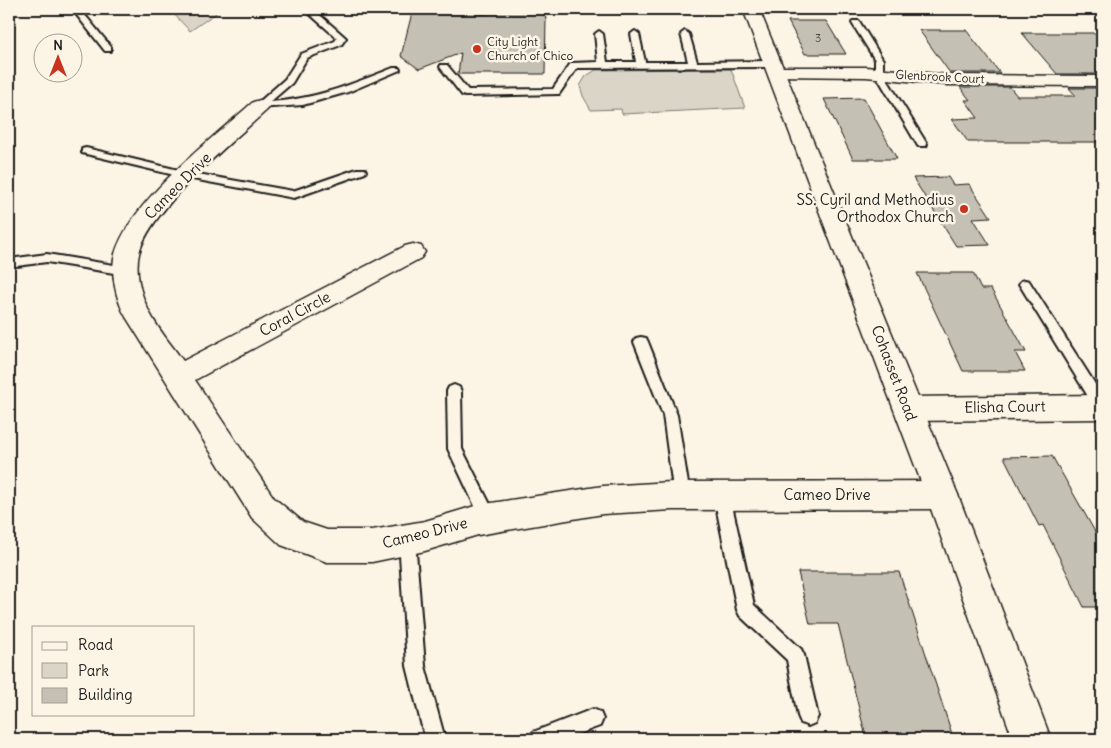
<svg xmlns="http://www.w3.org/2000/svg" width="1111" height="748" font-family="Delius,sans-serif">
	<rect width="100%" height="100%" fill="#fcf5e5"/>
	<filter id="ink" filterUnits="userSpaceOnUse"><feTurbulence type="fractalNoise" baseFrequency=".02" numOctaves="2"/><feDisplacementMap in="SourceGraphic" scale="10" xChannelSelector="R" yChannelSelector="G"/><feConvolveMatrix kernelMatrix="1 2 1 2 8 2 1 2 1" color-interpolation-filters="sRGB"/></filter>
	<g filter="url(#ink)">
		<!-- green -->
		<g fill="#dbd5c8" stroke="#7c7872">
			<path d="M169,9H222L190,31Z"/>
			<path d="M731,69L745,108L622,114L621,109L591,110L583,96L580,86L586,76L596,70Z"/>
		</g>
		<!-- building -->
		<g fill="#c4c0b3" stroke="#1c1c1c">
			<path d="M413,9H454L482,14L522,9H538L546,18L545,74H458L461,53L419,69L401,56Z"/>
			<path d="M788,21H826L846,54H805Z"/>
			<path d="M919,30H966L1000,73H950Z"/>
			<path d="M1022,33H1093L1102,42V74H1057Z"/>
			<path d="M960,87H1010L1017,96H1076L1069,88H1102V142H968L952,119L978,118L965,100H970Z"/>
			<path d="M864,98L897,159H853L824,99Z"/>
			<path d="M948,177L953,185L969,184L991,217L973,218L990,245L956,246L913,178Z"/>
			<path d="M917,273H973L981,289H991L1026,352H1015L1025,371H963Z"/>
			<path d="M1052,456L1102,544V607H1084L1043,525L1039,526L1004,457Z"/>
			<path d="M798,572H899L953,737H866L838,624H810Z"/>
		</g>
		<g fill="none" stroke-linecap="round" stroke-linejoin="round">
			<defs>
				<g id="service">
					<path d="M72,9H80L111,47V51H105Z"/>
					<path d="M304,9H313L346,38L341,45L307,58L292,83L270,102C316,99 350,85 393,68H399L400,70L348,92L303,105L257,108V104L285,79L301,54L335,41L337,38Z"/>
					<path d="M853,21H859L883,60V73L927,144L926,146H918L875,73V60L852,23Z"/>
					<path d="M599,31L603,34L607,62H636L631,34L635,31L639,34L645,62H688L681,34L685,31L689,34L697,62L774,61L778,64L774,67L577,68L559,94L465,96L462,95L440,67L441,65H447L468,90L553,89L571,63L598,62L595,34Z"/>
					<path d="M86,148L187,172L293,191L357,169H365L366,171L365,173L294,198L187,178L82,153V149Z"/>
					<path d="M47,254L126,267L132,271L126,275L47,262L9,267V259Z"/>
					<path d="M1025,280L1029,281L1102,395V413L1097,411L1021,287L1019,284L1021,281Z"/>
					<path d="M641,337L646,338L648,342L677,415L690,496L688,501L682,503L676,501L674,496L663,415L634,342L636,338Z"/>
					<path d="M454,385L459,387L461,391L462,449L497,518L495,523L489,525L483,523L448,449L447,391L449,387Z"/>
					<path d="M722,489L728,491L730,496L754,605L801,649L804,655L818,716L815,723L808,726L801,723L798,716L787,660L740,616L737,610L714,496L716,491Z"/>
					<path d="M407,531L413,534L415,539L425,666L445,739H425L407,666L399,539L401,534Z"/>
					<path d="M593,709L600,712L603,719L600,726L565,739H530L533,732Z"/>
				</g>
				<g id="minor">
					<path d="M777,67H866L948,75L1102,76V86L948,85L866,77L771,76L768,72L771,68Z"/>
					<path d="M260,100L267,102L270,106L267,110C232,142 149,210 139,254C135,271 140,292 147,307C155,326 171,344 183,361L405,246L413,244L421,246L425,252L421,258L195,380L274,498L303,522L327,530H372L425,521L478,505L603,486L672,482L942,481L953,485L958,495L953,505L942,509L672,510L603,514L478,535L425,551L372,562H327L281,545L252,518L126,317C116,300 110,273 115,254C131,200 212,139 253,102Z"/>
					<path d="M1102,395V419L908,421L898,417L894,409L898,401L908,397Z"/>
				</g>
				<path id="tertiary" d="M743,9H759L958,495L1051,739H1013L926,495Z"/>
			</defs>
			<!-- service casing -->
			<use href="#service" stroke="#1c1c1c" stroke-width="4"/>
			<!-- minor casing -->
			<use href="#minor" stroke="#1c1c1c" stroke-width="3"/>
			<!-- tertiary casing -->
			<use href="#tertiary" stroke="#1c1c1c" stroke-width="3"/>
			<!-- service -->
			<use href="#service" fill="#fcf5e5" fill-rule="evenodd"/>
			<!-- minor -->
			<use href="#minor" fill="#fcf5e5" fill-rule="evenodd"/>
			<!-- tertiary -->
			<use href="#tertiary" fill="#fcf5e5" fill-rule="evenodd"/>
		</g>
	</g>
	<!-- markers -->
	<g fill="#c8321e" stroke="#fcf5e5" stroke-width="2">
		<circle cx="477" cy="49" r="5"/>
		<circle cx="964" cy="209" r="5"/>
	</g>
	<g text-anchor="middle" stroke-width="5" stroke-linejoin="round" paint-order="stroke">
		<!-- far-number labels -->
		<g font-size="11" fill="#464542">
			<text x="818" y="42">3</text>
		</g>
		<!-- far-poi labels -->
		<g font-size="12" fill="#1c1c1c" stroke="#fcf5e5" text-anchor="start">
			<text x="487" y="46">City Light<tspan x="487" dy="14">Church of Chico</tspan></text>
		</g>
		<!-- far-street labels -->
		<g font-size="12" fill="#1c1c1c" stroke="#fcf5e5">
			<text transform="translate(940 77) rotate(3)" y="4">Glenbrook Court</text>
		</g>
		<!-- street labels -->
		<g font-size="15" fill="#1c1c1c" stroke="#fcf5e5">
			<text transform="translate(178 186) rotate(-45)" y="5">Cameo Drive</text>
			<text transform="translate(295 314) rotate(-28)" y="5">Coral Circle</text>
			<text transform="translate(894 373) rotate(69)" y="5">Cohasset Road</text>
			<text transform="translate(1005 407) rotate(-1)" y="5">Elisha Court</text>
			<text x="827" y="500">Cameo Drive</text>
			<text transform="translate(425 533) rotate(-14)" y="5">Cameo Drive</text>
		</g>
		<!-- poi labels -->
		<g font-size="15" fill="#1c1c1c" stroke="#fcf5e5" text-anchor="end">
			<text x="954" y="205">SS. Cyril and Methodius<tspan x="954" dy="17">Orthodox Church</tspan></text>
		</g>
	</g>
	<!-- margin -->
	<rect width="1111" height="748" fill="none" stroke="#fcf5e5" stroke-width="30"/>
	<rect x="15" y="15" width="1081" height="718" fill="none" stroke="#1c1c1c" stroke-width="2" filter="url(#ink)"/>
	<!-- legend -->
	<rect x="32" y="626" width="162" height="90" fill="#fcf5e5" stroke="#a29e95"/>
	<rect x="42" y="642" width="25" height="8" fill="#fcf5e5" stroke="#a29e95"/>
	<text x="78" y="650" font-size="15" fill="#1c1c1c">Road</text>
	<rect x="42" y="663" width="25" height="15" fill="#dbd5c8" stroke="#a29e95"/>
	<text x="78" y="676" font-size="15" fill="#1c1c1c">Park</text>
	<rect x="42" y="688" width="25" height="15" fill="#c4c0b3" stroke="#a29e95"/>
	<text x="78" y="700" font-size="15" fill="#1c1c1c">Building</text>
	<!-- north arrow -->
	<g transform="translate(58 58)"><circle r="24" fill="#fcf5e5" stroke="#a29e95"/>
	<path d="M0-4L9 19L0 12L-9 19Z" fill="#c8321e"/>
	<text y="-8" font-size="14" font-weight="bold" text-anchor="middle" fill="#1c1c1c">N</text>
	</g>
</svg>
